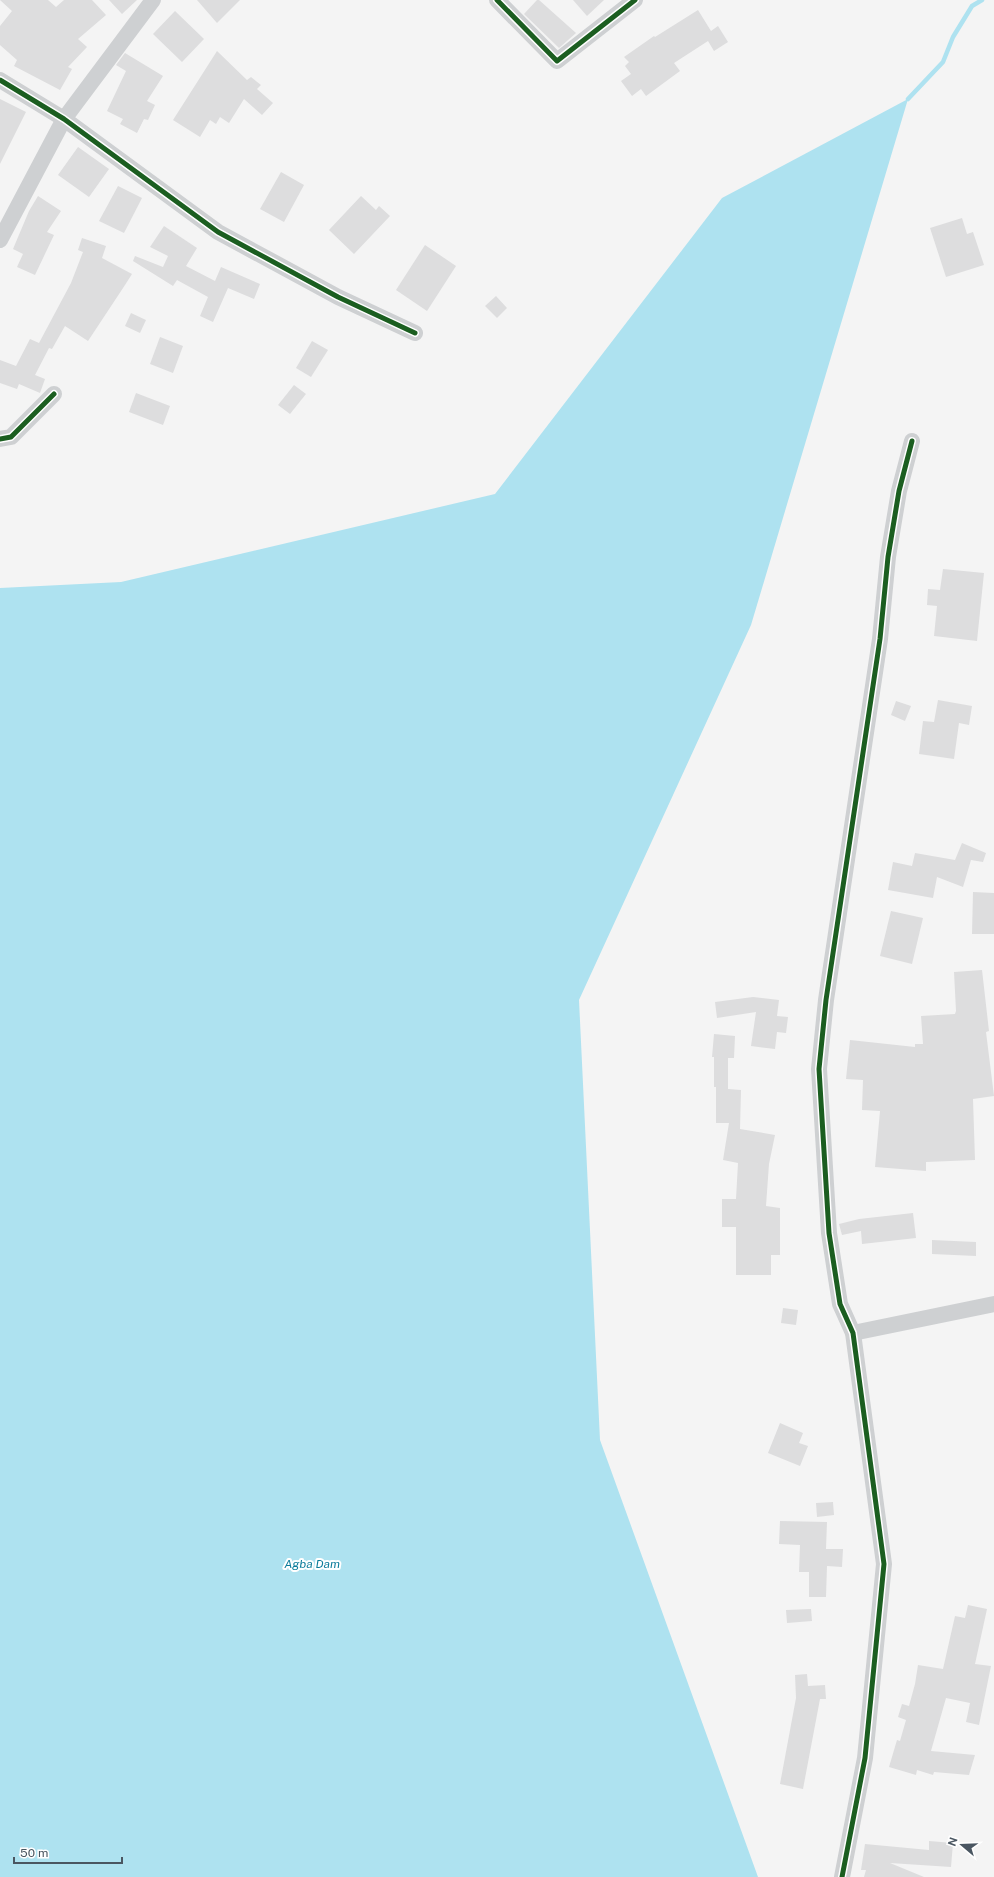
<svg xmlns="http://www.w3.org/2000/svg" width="994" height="1877" font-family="'Public Sans',sans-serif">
	<rect width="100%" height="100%" fill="#f4f4f4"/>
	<!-- water -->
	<path fill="#aee2f0" d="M908,99L751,625L579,1000L600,1440L758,1877H0V588L121,582L495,494L722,198Z"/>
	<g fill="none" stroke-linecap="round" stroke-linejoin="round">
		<!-- stream -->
		<path stroke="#aee2f0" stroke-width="4.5" d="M908,99L943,62L953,37L972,6L982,0"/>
	</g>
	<!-- building -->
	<g fill="#ddddde">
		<path d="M0,0H48L56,7L64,0H92L106,15L78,39L87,47L68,67L72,69L60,90L14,66L17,60L0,45V26L12,11Z"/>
		<path d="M109,0H137L122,14Z"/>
		<path d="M197,0H240L217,23Z"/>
		<path d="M537,0H539L576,33L559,48L524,14Z"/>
		<path d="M573,0H604L587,16Z"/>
		<path d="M698,10L711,31L718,26L728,42L714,51L708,41L674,63L680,71L646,96L641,89L632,96L621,81L631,74L625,66L629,62L624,57L654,36L655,37Z"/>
		<path d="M175,11L204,39L182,62L153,34Z"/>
		<path d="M217,51L247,80L251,77L261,85L257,89L273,103L262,115L244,99L229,123L220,117L216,124L210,120L200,137L173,120Z"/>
		<path d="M125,53L163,76L147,101L155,105L148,120L144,119L137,133L120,124L123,119L107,111L126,71L116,65Z"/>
		<path d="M0,99L26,112L0,164Z"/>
		<path d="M78,147L109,169L89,197L58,175Z"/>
		<path d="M281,172L304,185L284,222L260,209Z"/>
		<path d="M118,186L142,198L124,233L99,221Z"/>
		<path d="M38,196L61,211L47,232L54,235L35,275L17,267L23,254L13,249L29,211Z"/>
		<path d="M361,196L376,210L379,206L390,216L354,254L329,230Z"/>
		<path d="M962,218L967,234L973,232L984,265L946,277L930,228Z"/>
		<path d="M164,226L197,248L186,266L215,281L221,267L260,284L254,299L228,288L213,322L200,316L208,297L177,280L173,286L133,261L135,256L163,267L168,256L150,247Z"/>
		<path d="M82,238L106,246L102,258L132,274L125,285L88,341L65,326L52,349L49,348L35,375L45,379L40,393L19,384L17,389L0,383V360L16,366L30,339L39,343L71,283L83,252L78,250Z"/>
		<path d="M425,245L456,266L427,311L396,290Z"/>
		<path d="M496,296L507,308L497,318L485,306Z"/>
		<path d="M131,313L146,320L140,333L125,326Z"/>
		<path d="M160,337L183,346L173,373L150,364Z"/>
		<path d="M312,341L328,350L311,377L296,368Z"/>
		<path d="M294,385L306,394L290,414L278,405Z"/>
		<path d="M136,393L170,406L163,425L129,412Z"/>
		<path d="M943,569L984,573L977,641L934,636L937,606L927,605L928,589L940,590Z"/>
		<path d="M938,700L972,706L969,725L959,723L954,759L919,754L923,721L934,722Z"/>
		<path d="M896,701L911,706L905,721L891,715Z"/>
		<path d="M962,843L986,853L983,862L971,860L963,887L937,877L933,898L888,890L893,862L912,866L915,853L955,860Z"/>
		<path d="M973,892L994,893V934H972Z"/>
		<path d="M891,911L923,918L912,964L880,956Z"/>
		<path d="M982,970L989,1031L986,1032L994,1096L973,1099L975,1160L926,1162V1171L875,1167L880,1111L862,1110L863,1080L846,1079L850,1040L915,1047V1044H923L921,1016L955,1014L956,1011L954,972Z"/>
		<path d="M753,997L779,1000L777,1016L788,1017L786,1033L777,1032L775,1049L751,1046L756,1012L717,1018L715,1002Z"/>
		<path d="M714,1034L735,1036L734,1058H728V1089L741,1090L740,1129L775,1135L769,1164L766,1206L780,1208V1255H771V1275H736V1227H722V1199H736L738,1163L723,1160L729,1123H716V1087H714V1057H712Z"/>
		<path d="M913,1213L916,1238L862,1244L861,1231L842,1235L839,1224L859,1219Z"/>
		<path d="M932,1240L976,1242V1256L932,1254Z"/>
		<path d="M783,1308L798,1310L796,1325L781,1323Z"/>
		<path d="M780,1423L803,1433L799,1443L808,1446L800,1466L768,1453Z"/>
		<path d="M833,1502L834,1515L817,1517L816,1503Z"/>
		<path d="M780,1521L827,1522L826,1549H843L842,1567L827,1566L826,1597H809V1572H799L800,1545L779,1544Z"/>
		<path d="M968,1605L987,1609L975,1664L991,1666L979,1725L966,1722L970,1703L946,1698L931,1751L975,1755L969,1775L934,1772L933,1775L917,1770L916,1775L889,1767L897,1740L900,1741L906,1720L898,1717L902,1704L909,1706L915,1684L918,1665L943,1669L955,1616L965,1618Z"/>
		<path d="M811,1609L812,1621L787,1623L786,1610Z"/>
		<path d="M807,1674L808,1686L825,1685L826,1699H820L803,1789L780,1784L796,1698L795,1675Z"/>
		<path d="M929,1841L953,1843L951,1867L890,1863L924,1877H864L866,1870H861L865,1844L929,1850Z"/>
	</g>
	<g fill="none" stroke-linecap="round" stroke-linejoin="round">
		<!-- street -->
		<g stroke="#ced0d2" stroke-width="16">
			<path d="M497,0L557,61L635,0"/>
			<path d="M0,80L64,119L218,232L338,297L415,333"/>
			<path d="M0,240L64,119L153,0"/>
			<path d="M0,439L11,437L54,394"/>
			<path d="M853,1333L994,1304"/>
			<path d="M842,1877L865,1758L884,1564L853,1333L840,1304L829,1233L819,1069L826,1000L880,639L888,557L899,491L912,441"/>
		</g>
		<defs>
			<g id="cycleway">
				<path d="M497,0L557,61L635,0"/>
				<path d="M0,80L64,119L218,232L338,297L415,333"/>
				<path d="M0,439L11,437L54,394"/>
				<path d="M842,1877L865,1758L884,1564L853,1333L840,1304L829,1233L819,1069L826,1000L880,639L888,557L899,491L912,441"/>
			</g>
		</defs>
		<!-- cycleway casing -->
		<use href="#cycleway" stroke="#fff" stroke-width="8"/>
		<!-- cycleway -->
		<use href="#cycleway" stroke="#1b5e20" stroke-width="5"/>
	</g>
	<g text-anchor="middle" stroke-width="4" stroke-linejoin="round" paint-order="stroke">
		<!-- water labels -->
		<g font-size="12" font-style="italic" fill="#0c7c9b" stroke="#fff">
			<text x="312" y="1568">Agba Dam</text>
		</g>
	</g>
	<!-- north arrow -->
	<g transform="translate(962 1845) rotate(289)" stroke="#ffffff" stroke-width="3" paint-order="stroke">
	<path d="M0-3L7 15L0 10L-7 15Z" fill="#4a5661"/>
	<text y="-6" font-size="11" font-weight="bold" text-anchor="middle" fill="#4a5661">N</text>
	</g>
	<!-- scale -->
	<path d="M14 1857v6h108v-6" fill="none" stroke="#4a5661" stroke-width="2"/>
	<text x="20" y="1857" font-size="12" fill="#4a5661" stroke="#ffffff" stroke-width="3" paint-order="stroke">50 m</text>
</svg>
